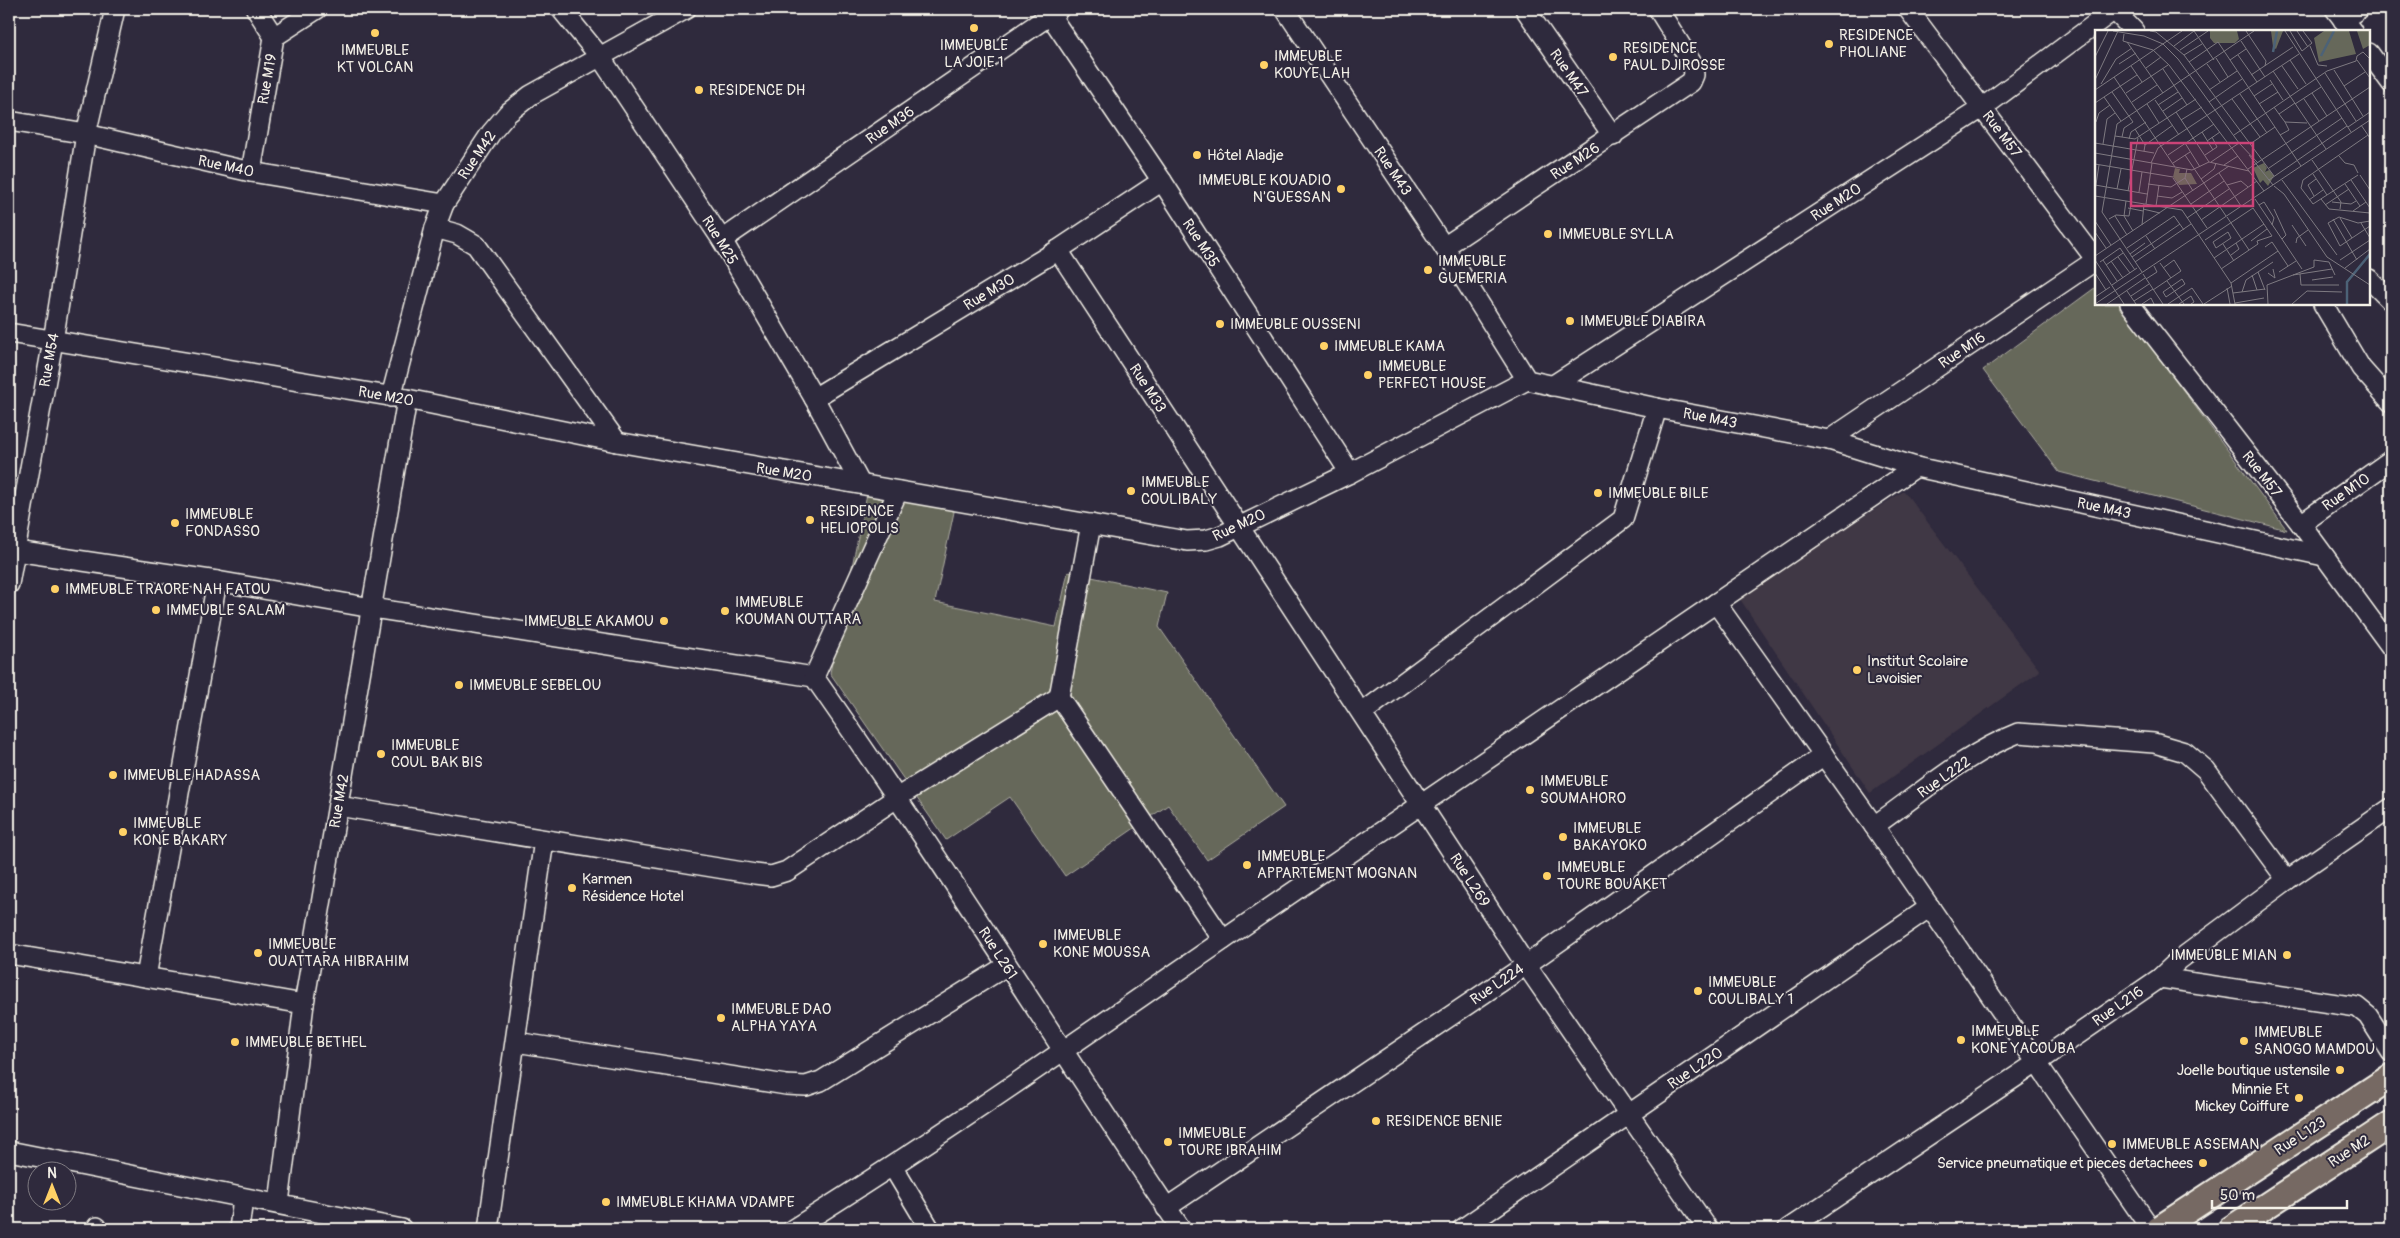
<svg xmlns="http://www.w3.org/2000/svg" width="2400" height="1238" font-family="Pangolin,sans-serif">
	<rect width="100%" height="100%" fill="#2f2a3d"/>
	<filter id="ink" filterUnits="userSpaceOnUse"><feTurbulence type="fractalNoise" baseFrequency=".02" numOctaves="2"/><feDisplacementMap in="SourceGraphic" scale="10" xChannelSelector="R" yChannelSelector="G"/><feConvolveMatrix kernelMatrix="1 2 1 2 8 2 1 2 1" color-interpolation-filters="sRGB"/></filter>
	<g filter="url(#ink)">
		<!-- built -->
		<path fill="#413845" d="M1904,491L2040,671L1870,793L1738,596Z"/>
		<!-- green -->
		<g fill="#66685a" stroke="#adaca1">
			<path d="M2096,287V304H2119L2287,530L2059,472L1983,370Z"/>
			<path d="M868,489L955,507L935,602L1056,627L1068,572L1167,593L1159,627L1284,807L1207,860L1168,805L1065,876L1010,797L946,840L830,673Z"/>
		</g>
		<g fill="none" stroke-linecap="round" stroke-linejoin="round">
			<defs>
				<g id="minor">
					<path d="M256,9L274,37"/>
					<path d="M561,9L601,58L722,240L814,398L860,483"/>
					<path d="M1285,9L1444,247L1527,380L1657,408L1829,440L1916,467L2324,556"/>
					<path d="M1525,9L1613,136"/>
					<path d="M2113,9L2134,31"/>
					<path d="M2335,9L2352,31"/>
					<path d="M1050,15L1162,181L1350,473"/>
					<path d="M2343,20L2359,9"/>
					<path d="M2369,53L2391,83"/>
					<path d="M9,121L86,134L251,172L444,204"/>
					<path d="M251,172L274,37L317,9"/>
					<path d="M435,228L457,234L476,245L617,442"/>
					<path d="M722,240L1059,9"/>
					<path d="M1444,247L1691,82L1694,75L1693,65L1658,9"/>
					<path d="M1058,250L1526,965L1708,1229"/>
					<path d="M2369,279L2391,301"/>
					<path d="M2130,304L2301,524L2391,647"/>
					<path d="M2323,304L2361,368L2391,402"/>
					<path d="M9,333L407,399L617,442L1187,541L1206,540L1220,536L1350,473L1527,380"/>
					<path d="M1552,386L1982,108L2114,10"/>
					<path d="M391,397L435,228L444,204L491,133L508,113L531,95L686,9"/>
					<path d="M814,398L1058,250L1162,181"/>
					<path d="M1829,440L2096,260L1908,9"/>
					<path d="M2301,524L2391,460"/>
					<path d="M9,550L217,581L372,608L814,677"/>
					<path d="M9,584L53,341L86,134L115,9"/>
					<path d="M1716,603L1874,826L2151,1229"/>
					<path d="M814,677C941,858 1058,1046 1181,1229"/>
					<path d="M814,677L898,491"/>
					<path d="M1059,697L1223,940"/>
					<path d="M1362,713L1623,519L1657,408"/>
					<path d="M338,806L755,874L771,876L787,871L898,797L1059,697L1091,524"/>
					<path d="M1874,826C1920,794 1965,754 2018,733L2154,743L2185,752L2206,770L2287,880"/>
					<path d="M9,954L304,1004"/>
					<path d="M146,977L217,581"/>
					<path d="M2160,978L2357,1007L2368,1016L2391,1052"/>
					<path d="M516,1042L786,1085L806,1086L821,1081L1006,966"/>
					<path d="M9,1151L402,1229"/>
					<path d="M893,1167L930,1229"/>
					<path d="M279,1203L304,1004L407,399"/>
					<path d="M1166,1208L1526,965L1824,755"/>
					<path d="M96,1229L97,1227"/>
					<path d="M239,1229L243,1199"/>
					<path d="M488,1229L544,840"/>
					<path d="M793,1229C957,1127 1114,1015 1274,905C1487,758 1702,613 1916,467"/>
					<path d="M1462,1229L1930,907"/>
					<path d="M1788,1229L2035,1064L2160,978L2179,960L2287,880L2391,808"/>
				</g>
				<g id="major">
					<path d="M2159,1229L2391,1077"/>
					<path d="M2231,1229L2391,1124"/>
				</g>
			</defs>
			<!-- minor casing -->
			<use href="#minor" stroke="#f4f1e8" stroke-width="22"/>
			<!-- major casing -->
			<use href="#major" stroke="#f4f1e8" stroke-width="29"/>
			<!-- minor -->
			<use href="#minor" stroke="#2f2a3d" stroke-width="19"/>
			<!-- major -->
			<use href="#major" stroke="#766964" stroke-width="25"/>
		</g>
	</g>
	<!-- markers -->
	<g fill="#ffd166" stroke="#2f2a3d" stroke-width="2">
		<circle cx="974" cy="28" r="5"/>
		<circle cx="375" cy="33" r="5"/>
		<circle cx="1829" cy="44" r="5"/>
		<circle cx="1613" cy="57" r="5"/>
		<circle cx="1264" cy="65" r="5"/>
		<circle cx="699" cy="90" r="5"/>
		<circle cx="1197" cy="155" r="5"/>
		<circle cx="1341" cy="189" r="5"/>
		<circle cx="1548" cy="234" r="5"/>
		<circle cx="1428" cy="270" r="5"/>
		<circle cx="1570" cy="321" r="5"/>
		<circle cx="1220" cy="324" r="5"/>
		<circle cx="1324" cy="346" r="5"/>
		<circle cx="1368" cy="375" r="5"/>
		<circle cx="1131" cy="491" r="5"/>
		<circle cx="1598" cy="493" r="5"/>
		<circle cx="810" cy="520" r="5"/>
		<circle cx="175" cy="523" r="5"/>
		<circle cx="55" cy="589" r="5"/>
		<circle cx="156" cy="610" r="5"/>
		<circle cx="725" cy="611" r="5"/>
		<circle cx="664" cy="621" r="5"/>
		<circle cx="1857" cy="670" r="5"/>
		<circle cx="459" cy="685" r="5"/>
		<circle cx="381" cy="754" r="5"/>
		<circle cx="113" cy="775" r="5"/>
		<circle cx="1530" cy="790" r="5"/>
		<circle cx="123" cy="832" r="5"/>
		<circle cx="1563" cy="837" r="5"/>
		<circle cx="1247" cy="865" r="5"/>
		<circle cx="1547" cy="876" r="5"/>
		<circle cx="572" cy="888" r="5"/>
		<circle cx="1043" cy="944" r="5"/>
		<circle cx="258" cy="953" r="5"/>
		<circle cx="2287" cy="955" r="5"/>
		<circle cx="1698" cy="991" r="5"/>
		<circle cx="721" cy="1018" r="5"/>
		<circle cx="1961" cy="1040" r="5"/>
		<circle cx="2244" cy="1041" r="5"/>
		<circle cx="235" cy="1042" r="5"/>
		<circle cx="2340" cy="1070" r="5"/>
		<circle cx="2299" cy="1098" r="5"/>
		<circle cx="1376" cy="1121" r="5"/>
		<circle cx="1168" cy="1142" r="5"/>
		<circle cx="2112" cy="1144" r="5"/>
		<circle cx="2203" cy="1163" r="5"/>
		<circle cx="606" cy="1202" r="5"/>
	</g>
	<g text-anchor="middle" stroke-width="4" stroke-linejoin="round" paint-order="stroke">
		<!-- poi labels -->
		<g font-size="15" fill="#f4f1e8" stroke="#2f2a3d" text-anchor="start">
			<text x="1839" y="40">RESIDENCE<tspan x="1839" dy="17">PHOLIANE</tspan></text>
			<text x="974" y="50" text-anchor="middle">IMMEUBLE<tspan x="974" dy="17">LA JOIE 1</tspan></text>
			<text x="1623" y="53">RESIDENCE<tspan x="1623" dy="17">PAUL DJIROSSE</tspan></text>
			<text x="375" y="55" text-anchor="middle">IMMEUBLE<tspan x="375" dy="17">KT VOLCAN</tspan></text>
			<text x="1274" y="61">IMMEUBLE<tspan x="1274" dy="17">KOUYE LAH</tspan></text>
			<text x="709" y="95">RESIDENCE DH</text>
			<text x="1207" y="160">Hôtel Aladje</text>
			<text x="1331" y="185" text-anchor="end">IMMEUBLE KOUADIO<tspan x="1331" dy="17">N'GUESSAN</tspan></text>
			<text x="1558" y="239">IMMEUBLE SYLLA</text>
			<text x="1438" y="266">IMMEUBLE<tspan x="1438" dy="17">GUEMERIA</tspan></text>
			<text x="1580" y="326">IMMEUBLE DIABIRA</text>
			<text x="1230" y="329">IMMEUBLE OUSSENI</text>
			<text x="1334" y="351">IMMEUBLE KAMA</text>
			<text x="1378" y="371">IMMEUBLE<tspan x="1378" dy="17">PERFECT HOUSE</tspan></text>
			<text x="1141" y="487">IMMEUBLE<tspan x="1141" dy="17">COULIBALY</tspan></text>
			<text x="1608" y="498">IMMEUBLE BILE</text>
			<text x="820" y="516">RESIDENCE<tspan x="820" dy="17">HELIOPOLIS</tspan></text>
			<text x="185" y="519">IMMEUBLE<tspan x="185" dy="17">FONDASSO</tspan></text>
			<text x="65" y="594">IMMEUBLE TRAORE NAH FATOU</text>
			<text x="735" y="607">IMMEUBLE<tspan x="735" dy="17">KOUMAN OUTTARA</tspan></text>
			<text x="166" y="615">IMMEUBLE SALAM</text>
			<text x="654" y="626" text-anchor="end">IMMEUBLE AKAMOU</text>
			<text x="1867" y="666">Institut Scolaire<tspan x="1867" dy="17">Lavoisier</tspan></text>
			<text x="469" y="690">IMMEUBLE SEBELOU</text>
			<text x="391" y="750">IMMEUBLE<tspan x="391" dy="17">COUL BAK BIS</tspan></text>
			<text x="123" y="780">IMMEUBLE HADASSA</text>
			<text x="1540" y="786">IMMEUBLE<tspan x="1540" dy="17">SOUMAHORO</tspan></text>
			<text x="133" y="828">IMMEUBLE<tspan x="133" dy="17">KONE BAKARY</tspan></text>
			<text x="1573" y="833">IMMEUBLE<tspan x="1573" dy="17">BAKAYOKO</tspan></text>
			<text x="1257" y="861">IMMEUBLE<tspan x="1257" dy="17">APPARTEMENT MOGNAN</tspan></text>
			<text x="1557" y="872">IMMEUBLE<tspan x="1557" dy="17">TOURE BOUAKET</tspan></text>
			<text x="582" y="884">Karmen<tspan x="582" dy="17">Résidence Hotel</tspan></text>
			<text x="1053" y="940">IMMEUBLE<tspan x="1053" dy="17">KONE MOUSSA</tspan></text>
			<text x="268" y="949">IMMEUBLE<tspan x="268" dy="17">OUATTARA HIBRAHIM</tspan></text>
			<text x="2277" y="960" text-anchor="end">IMMEUBLE MIAN</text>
			<text x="1708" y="987">IMMEUBLE<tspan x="1708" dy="17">COULIBALY 1</tspan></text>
			<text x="731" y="1014">IMMEUBLE DAO<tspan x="731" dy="17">ALPHA YAYA</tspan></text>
			<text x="1971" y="1036">IMMEUBLE<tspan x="1971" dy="17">KONE YACOUBA</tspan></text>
			<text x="2254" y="1037">IMMEUBLE<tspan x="2254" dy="17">SANOGO MAMDOU</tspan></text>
			<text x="245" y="1047">IMMEUBLE BETHEL</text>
			<text x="2330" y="1075" text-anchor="end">Joelle boutique ustensile</text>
			<text x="2289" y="1094" text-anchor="end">Minnie Et<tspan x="2289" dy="17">Mickey Coiffure</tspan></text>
			<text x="1386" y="1126">RESIDENCE BENIE</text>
			<text x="1178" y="1138">IMMEUBLE<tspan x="1178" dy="17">TOURE IBRAHIM</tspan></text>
			<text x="2122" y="1149">IMMEUBLE ASSEMAN</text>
			<text x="2193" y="1168" text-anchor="end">Service pneumatique et pieces detachees</text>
			<text x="616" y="1207">IMMEUBLE KHAMA VDAMPE</text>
		</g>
		<!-- street labels -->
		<g font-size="15" fill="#f4f1e8" stroke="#2f2a3d">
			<text transform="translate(1569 73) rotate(55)" y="5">Rue M47</text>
			<text transform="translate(267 79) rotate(-80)" y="5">Rue M19</text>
			<text transform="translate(890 125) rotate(-35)" y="5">Rue M36</text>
			<text transform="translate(2002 134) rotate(53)" y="5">Rue M57</text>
			<text transform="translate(477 155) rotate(-56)" y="5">Rue M42</text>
			<text transform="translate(1575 161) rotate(-33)" y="5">Rue M26</text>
			<text transform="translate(226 166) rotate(12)" y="5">Rue M40</text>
			<text transform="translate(1393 171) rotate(56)" y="5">Rue M43</text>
			<text transform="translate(1836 202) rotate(-33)" y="5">Rue M20</text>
			<text transform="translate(720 240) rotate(58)" y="5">Rue M25</text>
			<text transform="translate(1201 243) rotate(57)" y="5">Rue M35</text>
			<text transform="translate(989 292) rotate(-31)" y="5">Rue M30</text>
			<text transform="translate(1962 350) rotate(-34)" y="5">Rue M16</text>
			<text transform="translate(49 360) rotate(-80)" y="5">Rue M54</text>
			<text transform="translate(1148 388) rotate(57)" y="5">Rue M33</text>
			<text transform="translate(386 396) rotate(10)" y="5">Rue M20</text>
			<text transform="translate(1710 418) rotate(11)" y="5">Rue M43</text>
			<text transform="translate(784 472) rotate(9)" y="5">Rue M20</text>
			<text transform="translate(2262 474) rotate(52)" y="5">Rue M57</text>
			<text transform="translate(2346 492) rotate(-35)" y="5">Rue M10</text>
			<text transform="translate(2104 508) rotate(12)" y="5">Rue M43</text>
			<text transform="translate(1239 525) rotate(-25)" y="5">Rue M20</text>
			<text transform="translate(1944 777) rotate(-35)" y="5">Rue L222</text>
			<text transform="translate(339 801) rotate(-80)" y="5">Rue M42</text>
			<text transform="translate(1470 880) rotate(57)" y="5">Rue L269</text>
			<text transform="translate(998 953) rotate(57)" y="5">Rue L261</text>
			<text transform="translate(1497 984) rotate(-34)" y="5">Rue L224</text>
			<text transform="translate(2118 1006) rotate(-35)" y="5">Rue L216</text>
			<text transform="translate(1695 1068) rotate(-34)" y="5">Rue L220</text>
			<text transform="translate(2300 1136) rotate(-33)" y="5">Rue L123</text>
			<text transform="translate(2349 1151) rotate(-33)" y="5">Rue M2</text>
		</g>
	</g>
	<!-- overview -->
	<g transform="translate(2095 30)">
		<rect width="275" height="275" fill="#2f2a3d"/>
		<path d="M142,1L144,9L140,13H119L115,8V1ZM176,1H188L181,19L178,17ZM229,1H254L261,24L224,32L219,8ZM262,1H275V15L268,19ZM169,133L172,138L170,142L174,140L179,146L173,156L168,150L165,153L158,138ZM80,138L85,139L84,143H96L102,154L84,155L78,147Z" fill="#66685a"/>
		<path fill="none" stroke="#4c6277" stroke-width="2.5" d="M178,22L182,1M226,26L239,1M252,274V252L275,224"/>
		<path fill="none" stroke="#7e7a81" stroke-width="1" d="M18,1L49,6L68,14L83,29L144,113L163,133M55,1L61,2L89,25L179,146M99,1L119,30M151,1L171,31L170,36M190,1L256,102M195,1L207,21L217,13L208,1M202,1L213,17M29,4L28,11L58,20L74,35L169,161M146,11L170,47M32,12L68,63M79,16L99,1M215,16L223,35L232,36M85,20L113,1M89,25L107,14M143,25L162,52M0,27L13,1M121,28L133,47M135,30L151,19M195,30L211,54M262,30L275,48M94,32L123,12L206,136M24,34L41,23M112,34L125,52M36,36L47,52M187,36L203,59M51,38L66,27M68,39L92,75M239,40L268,86M178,41L231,119M230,43L261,91M156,45L198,17M19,47L80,137M0,50L23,1M175,50L188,70M6,54L21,29L37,18M249,56L270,42M0,60L87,1M114,60L142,41M17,62L38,92L29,98L27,107M31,63L73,35M217,63L232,86M145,64L172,103M159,66L177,54M9,67L26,91M137,69L165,107M209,69L224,91M60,70L84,105M37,72L62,55M114,72L147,49M0,73L42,45M52,74L64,93M164,74L183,62M200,74L226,57M63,75L83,62M179,77L184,84L200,73M68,81L87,68M81,82L114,132L154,141M184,84L190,92L212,93M86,90L107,77M1,92L4,83L15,75M266,95L275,108M253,97L275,82M40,99L50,115M107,102L118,120M139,105L232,41L261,31L262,26L268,22L275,29M185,105L194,100L190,92M20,106L40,109L101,69M34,109L36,102L51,92M112,111L125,102M0,113L59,123M90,113L105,137M8,114L12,89L20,83M155,114L180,97M49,121L50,115L78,95M0,123L97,140L114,132M73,125L119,94M90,125L131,186M110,125L122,117L117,107M154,125L178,155M244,126L250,133L259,135L263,143M217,130L246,172L245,179M116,132L144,113M56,133L63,118L204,24M78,133L95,122M0,134L78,147M129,135L143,126M174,138L247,88M153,139L275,57M124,143L146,176M218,144L232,165M263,145L218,174L206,158L208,150L273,105M265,145L275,160M78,148L112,198M90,148L98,161M106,149L119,139L121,133M174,150L252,96M187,150L242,225M256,150L275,178M53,154L76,157L90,148L92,139M250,154L265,176M0,155L52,164M132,155L146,151L153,157M179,156L189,164L232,227L275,255M22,159L26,139M0,161L4,135M33,161L43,108M44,162L47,142M0,166L87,180L136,253L140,274M62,166L77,168L87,162M219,166L213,155L221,149M160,169L207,239M226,169L234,179L275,183M214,170L228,160M31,171L29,186L38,201M237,172L256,174L261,171M51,174L57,133M96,174L129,151M164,175L169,172L179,188L177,195M230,175L254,159M61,176L64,155M33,178L48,181M48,179L65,183M179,179L191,205L187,209M258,181L271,172M20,186L32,205M132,187L154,220M92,188L134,159M245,188L257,208M14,189L21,185L34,186L36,174M238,189L262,230M106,190L162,151M0,191L16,215M275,191L263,193L244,187L233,193L245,216L275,196M266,193L275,208M47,195L49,174M197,195L211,216M0,202L11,218M133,202L136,208L121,218L118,212ZM51,206L60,219M110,210L158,178L177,206L162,211L163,214L126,239M156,211L172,199M201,213L202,208L213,200M128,214L139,231M170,217L177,212L183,221M32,218L79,186L89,200M35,224L50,213M136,225L144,219L141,213M0,226L134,136M23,227L35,243M37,227L85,194M119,228L169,194M0,230L29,274M8,230L22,251M245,230L275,210M16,231L28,248M5,232L25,218L40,240M40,232L96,194M65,233L76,248M11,235L28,223M250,238L275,219M47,242L7,182L22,94L159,1M163,242L170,260M184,242L201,231M0,243L11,260M173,243L180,248L178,239M48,244L68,274M205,244L206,255H244M157,245L162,260M198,245L237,239M51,249L62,242L59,236M87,249L90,254L71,267L68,262ZM217,250L238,247M72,251L89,274M136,253L183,221L193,236M17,255L42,238M132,258L135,274M58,260L86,241L79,230L68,238M32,261L41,274M147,262L151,250L178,232M138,263L170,259M36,266L54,254M0,267L15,257M39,271L58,259M140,273L169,268M0,274L275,90M12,274L50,248M47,274L56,268L59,274M73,274L97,258L108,274M84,274L96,266L99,272L96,274M109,274L137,256M173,274L172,255L219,237V230L234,232L240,245M197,274L212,261L247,262"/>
		<path fill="#cc4377" fill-opacity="0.15" stroke="#cc4377" stroke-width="2.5" d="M36,113H158V176H36Z"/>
		<rect width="275" height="275" fill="none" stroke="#f4f1e8" stroke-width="2.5"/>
	</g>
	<!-- margin -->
	<rect width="2400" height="1238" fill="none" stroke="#2f2a3d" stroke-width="30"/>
	<rect x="15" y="15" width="2370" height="1208" fill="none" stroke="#f4f1e8" stroke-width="2" filter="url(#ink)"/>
	<!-- north arrow -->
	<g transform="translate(52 1186)"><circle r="24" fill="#2f2a3d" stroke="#7e7a81"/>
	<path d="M0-4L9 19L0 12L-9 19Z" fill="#ffd166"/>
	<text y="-8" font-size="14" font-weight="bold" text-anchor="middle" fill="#f4f1e8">N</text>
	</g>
	<!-- scale -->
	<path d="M2212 1200v8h135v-8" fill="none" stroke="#f4f1e8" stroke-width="2.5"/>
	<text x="2220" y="1200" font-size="15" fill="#f4f1e8" stroke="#2f2a3d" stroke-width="4" paint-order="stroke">50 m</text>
</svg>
